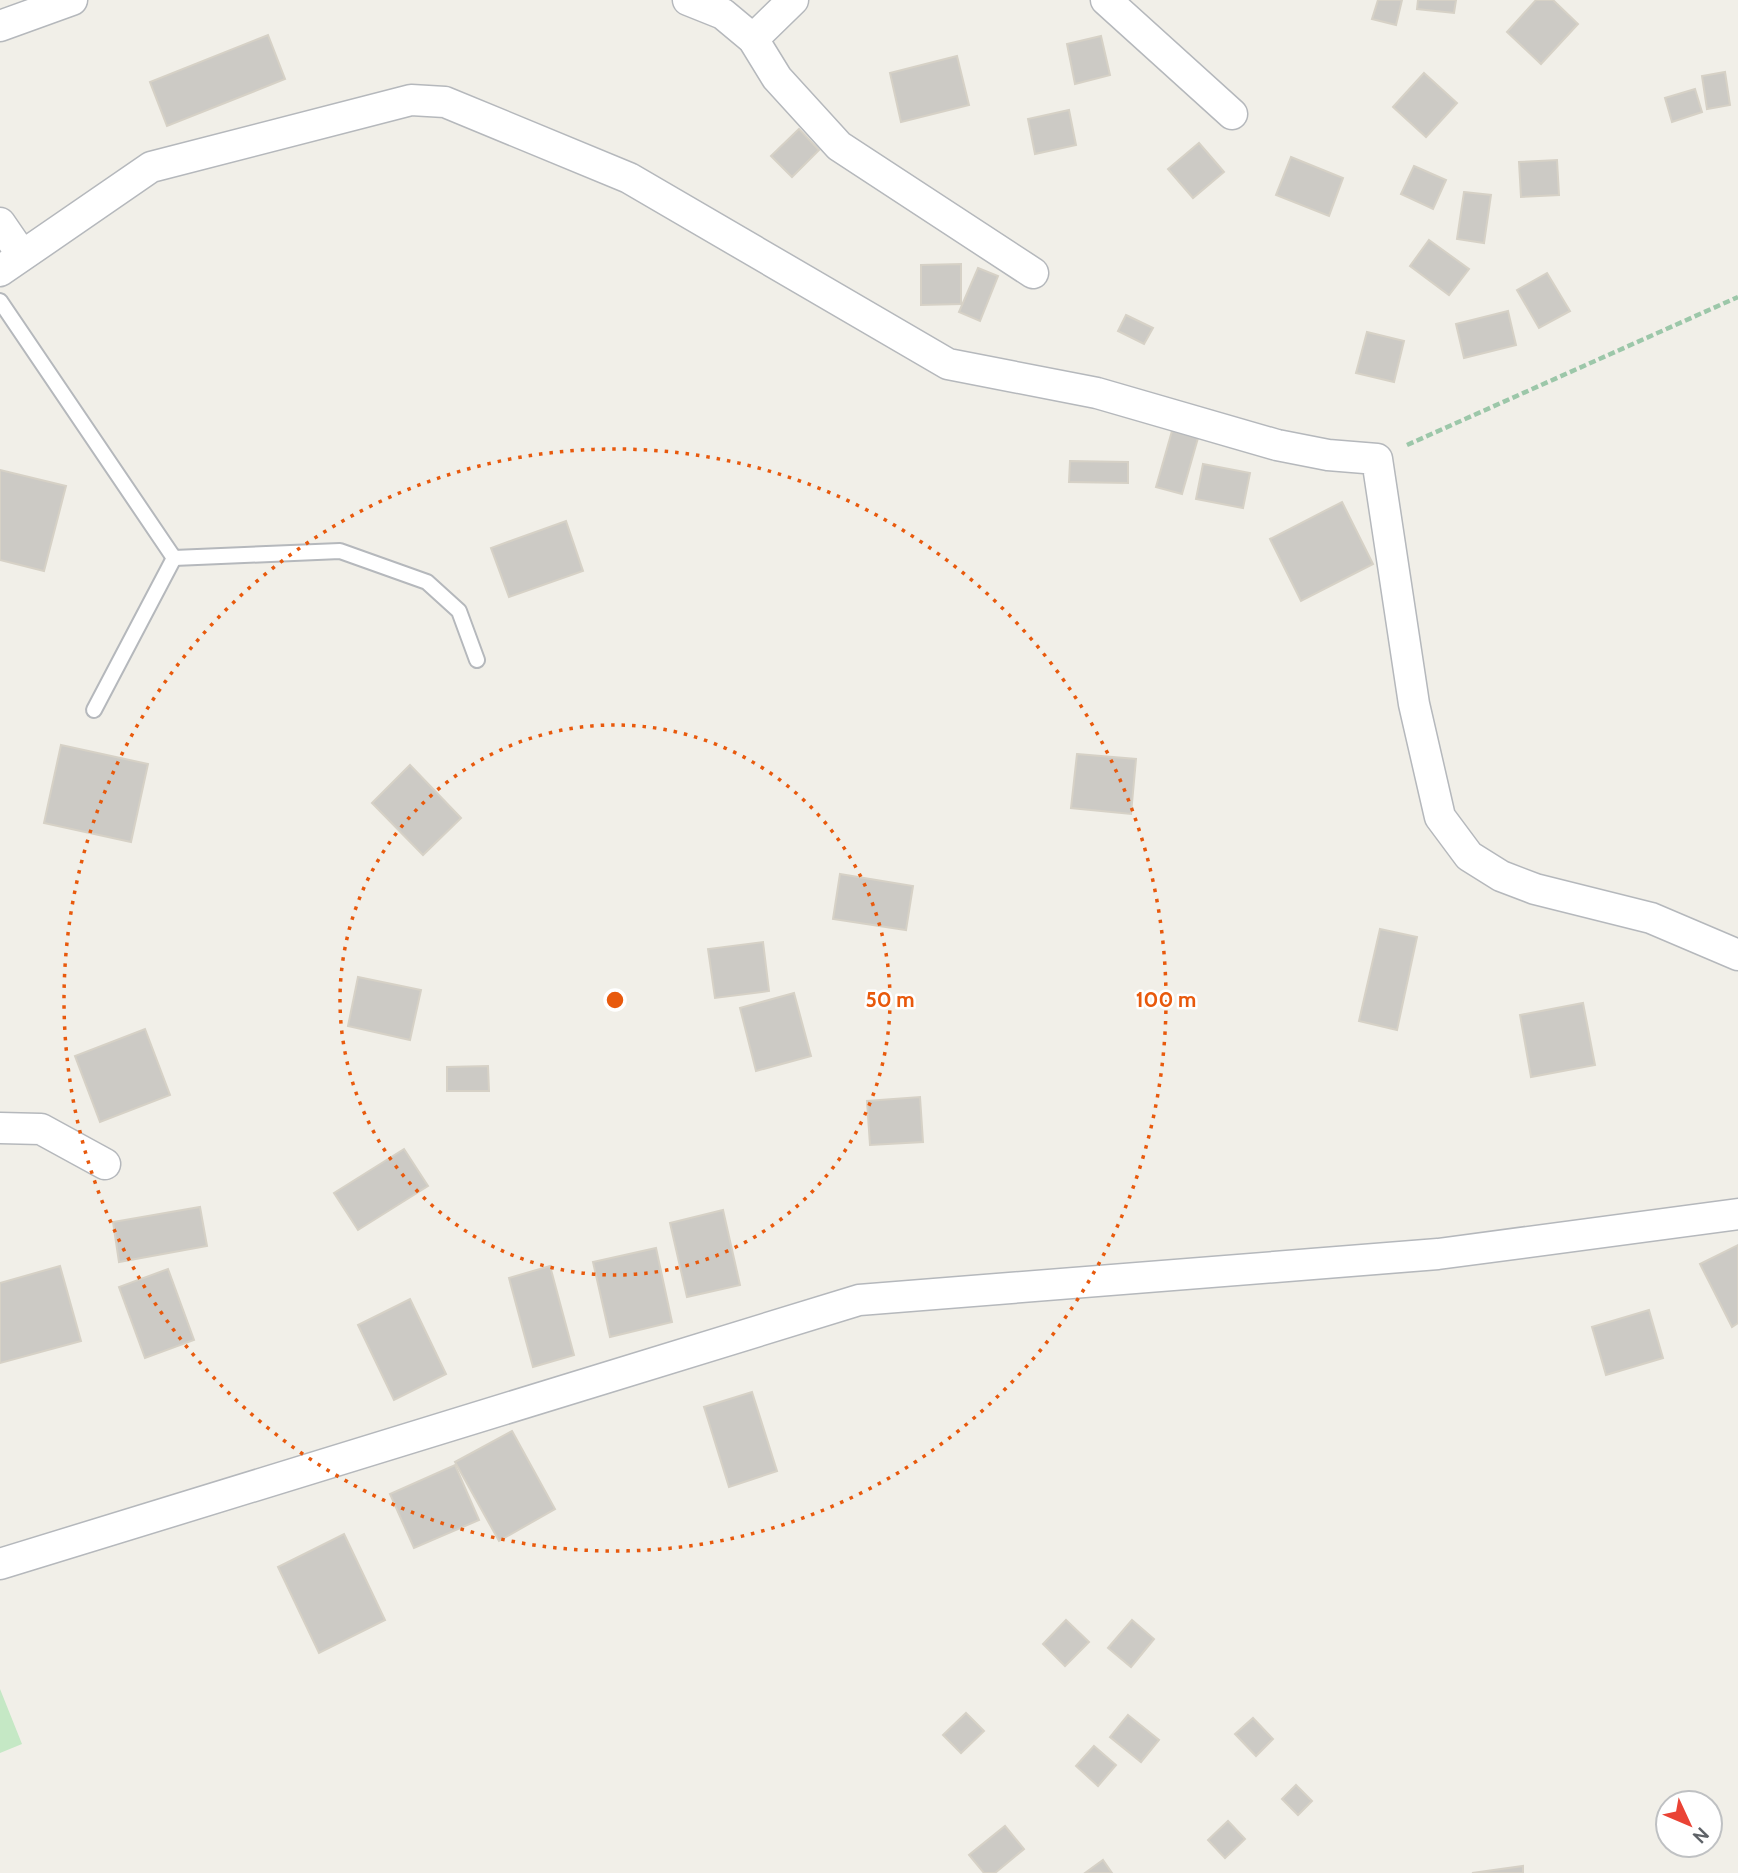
<svg xmlns="http://www.w3.org/2000/svg" width="1738" height="1873" font-family="Cabin,sans-serif">
	<rect width="100%" height="100%" fill="#f1efe8"/>
	<!-- green -->
	<path fill="#c5e8c5" d="M0,1689L22,1744L0,1753Z"/>
	<!-- building -->
	<g fill="#cccac5" stroke="#d6d1c6" stroke-width="2">
		<path d="M1378,0H1402L1396,25L1372,19Z"/>
		<path d="M1418,0H1456L1454,13L1417,9Z"/>
		<path d="M1536,0H1553L1578,24L1541,64L1507,32Z"/>
		<path d="M268,35L285,79L167,126L150,82Z"/>
		<path d="M1101,36L1110,75L1075,84L1067,44Z"/>
		<path d="M957,56L969,105L901,122L890,73Z"/>
		<path d="M1725,72L1730,105L1707,109L1702,76Z"/>
		<path d="M1424,73L1457,103L1426,137L1393,107Z"/>
		<path d="M1695,89L1702,112L1672,122L1665,98Z"/>
		<path d="M1069,110L1076,145L1035,154L1028,119Z"/>
		<path d="M799,129L819,150L792,177L771,156Z"/>
		<path d="M1199,143L1224,172L1193,198L1168,169Z"/>
		<path d="M1291,157L1343,178L1329,216L1276,195Z"/>
		<path d="M1557,160L1559,195L1521,197L1519,162Z"/>
		<path d="M1414,166L1446,180L1433,209L1401,194Z"/>
		<path d="M1464,192L1491,195L1484,243L1457,239Z"/>
		<path d="M1429,240L1469,269L1449,295L1410,266Z"/>
		<path d="M961,264V304L921,305V265Z"/>
		<path d="M978,268L998,276L980,321L959,312Z"/>
		<path d="M1547,273L1570,311L1539,328L1517,290Z"/>
		<path d="M1508,311L1516,345L1464,358L1456,324Z"/>
		<path d="M1126,315L1153,328L1144,344L1118,331Z"/>
		<path d="M1367,332L1404,341L1394,382L1356,373Z"/>
		<path d="M1172,431L1198,438L1182,494L1156,487Z"/>
		<path d="M1070,461L1128,462V483L1069,482Z"/>
		<path d="M1203,464L1250,473L1243,508L1196,499Z"/>
		<path d="M0,470L66,486L44,571L0,560Z"/>
		<path d="M1342,502L1373,564L1301,601L1270,539Z"/>
		<path d="M566,521L583,571L509,597L491,548Z"/>
		<path d="M61,745L148,764L131,842L44,823Z"/>
		<path d="M1077,754L1136,759L1131,814L1071,808Z"/>
		<path d="M410,765L461,818L423,855L372,803Z"/>
		<path d="M840,874L913,886L906,930L833,919Z"/>
		<path d="M1380,929L1417,937L1397,1030L1359,1021Z"/>
		<path d="M763,942L769,991L715,998L708,949Z"/>
		<path d="M358,977L421,990L410,1040L348,1026Z"/>
		<path d="M794,993L811,1056L756,1071L740,1008Z"/>
		<path d="M1583,1003L1595,1065L1531,1077L1520,1015Z"/>
		<path d="M145,1029L170,1095L100,1122L75,1056Z"/>
		<path d="M488,1066L489,1091H447V1067Z"/>
		<path d="M920,1097L923,1142L870,1145L867,1101Z"/>
		<path d="M404,1149L428,1186L358,1230L334,1193Z"/>
		<path d="M200,1207L207,1246L119,1262L113,1222Z"/>
		<path d="M723,1210L740,1285L687,1297L670,1223Z"/>
		<path d="M1738,1245V1323L1732,1327L1700,1264Z"/>
		<path d="M656,1248L672,1322L610,1337L593,1262Z"/>
		<path d="M60,1266L81,1341L0,1363V1283Z"/>
		<path d="M550,1266L574,1355L533,1367L509,1278Z"/>
		<path d="M168,1269L194,1340L145,1358L119,1287Z"/>
		<path d="M410,1299L446,1374L394,1400L358,1325Z"/>
		<path d="M1649,1310L1663,1358L1606,1375L1592,1327Z"/>
		<path d="M752,1392L777,1471L729,1487L704,1407Z"/>
		<path d="M512,1431L555,1509L499,1541L455,1462Z"/>
		<path d="M455,1465L479,1520L414,1548L390,1494Z"/>
		<path d="M344,1534L385,1620L319,1653L278,1567Z"/>
		<path d="M1066,1620L1089,1642L1065,1666L1043,1644Z"/>
		<path d="M1132,1620L1154,1639L1131,1667L1108,1648Z"/>
		<path d="M966,1713L984,1731L961,1753L943,1735Z"/>
		<path d="M1128,1715L1159,1740L1141,1762L1110,1737Z"/>
		<path d="M1253,1718L1273,1739L1256,1756L1235,1734Z"/>
		<path d="M1094,1746L1116,1765L1098,1786L1076,1766Z"/>
		<path d="M1296,1785L1312,1801L1298,1815L1282,1799Z"/>
		<path d="M1228,1821L1245,1839L1225,1858L1208,1840Z"/>
		<path d="M1005,1826L1024,1849L995,1873H984L969,1855Z"/>
		<path d="M1103,1860L1112,1873H1085Z"/>
		<path d="M1523,1866V1873H1472Z"/>
	</g>
	<g fill="none" stroke-linecap="round" stroke-linejoin="round">
		<defs>
			<g id="lane">
				<path d="M0,301L174,558L340,551L427,582L459,611L477,660"/>
				<path d="M94,710L174,558"/>
			</g>
			<g id="street">
				<path d="M688,0L723,14L753,39L777,78L839,146L1033,273"/>
				<path d="M1106,0L1232,114"/>
				<path d="M0,26L72,0"/>
				<path d="M753,39L793,0"/>
				<path d="M0,223L22,255"/>
				<path d="M0,271L151,167L411,100L445,102L629,178L948,364L1097,393L1277,445L1328,455L1377,459L1414,704L1440,817L1469,856L1501,876L1535,889L1651,918L1738,955"/>
				<path d="M0,1128L41,1129L105,1164"/>
				<path d="M0,1564L859,1300L1438,1254L1738,1214"/>
			</g>
		</defs>
		<!-- lane casing -->
		<use href="#lane" stroke="#b5b8bc" stroke-width="18"/>
		<!-- street casing -->
		<use href="#street" stroke="#b5b8bc" stroke-width="33"/>
		<!-- path -->
		<path stroke="#9cc7a9" stroke-width="4.5" stroke-dasharray="7 3.5" stroke-linecap="butt" d="M1407,445L1738,297"/>
		<!-- lane -->
		<use href="#lane" stroke="#fff" stroke-width="14"/>
		<!-- street -->
		<use href="#street" stroke="#fff" stroke-width="30"/>
	</g>
	<!-- distance rings -->
	<g fill="none" stroke="#e8590c" stroke-width="3.5" stroke-dasharray="3.5 7">
		<circle cx="615" cy="1000" r="275"/>
		<circle cx="615" cy="1000" r="551"/>
	</g>
	<circle cx="615" cy="1000" r="10" fill="#e8590c" stroke="#fff" stroke-width="3.5"/>
	<g font-size="21" text-anchor="middle" font-weight="bold" fill="#e8590c" stroke="#fff" stroke-width="5" stroke-linejoin="round" paint-order="stroke">
		<text x="890" y="1007">50 m</text>
		<text x="1166" y="1007">100 m</text>
	</g>
	<!-- north arrow -->
	<g transform="translate(1689 1824) rotate(134)"><circle r="33" fill="#ffffff" stroke="#bfc1c3" stroke-width="2"/>
	<path d="M0-5L12 26L0 18L-12 26Z" fill="#ea4335"/>
	<text y="-10" font-size="19" font-weight="bold" text-anchor="middle" fill="#5f6368">N</text>
	</g>
</svg>
